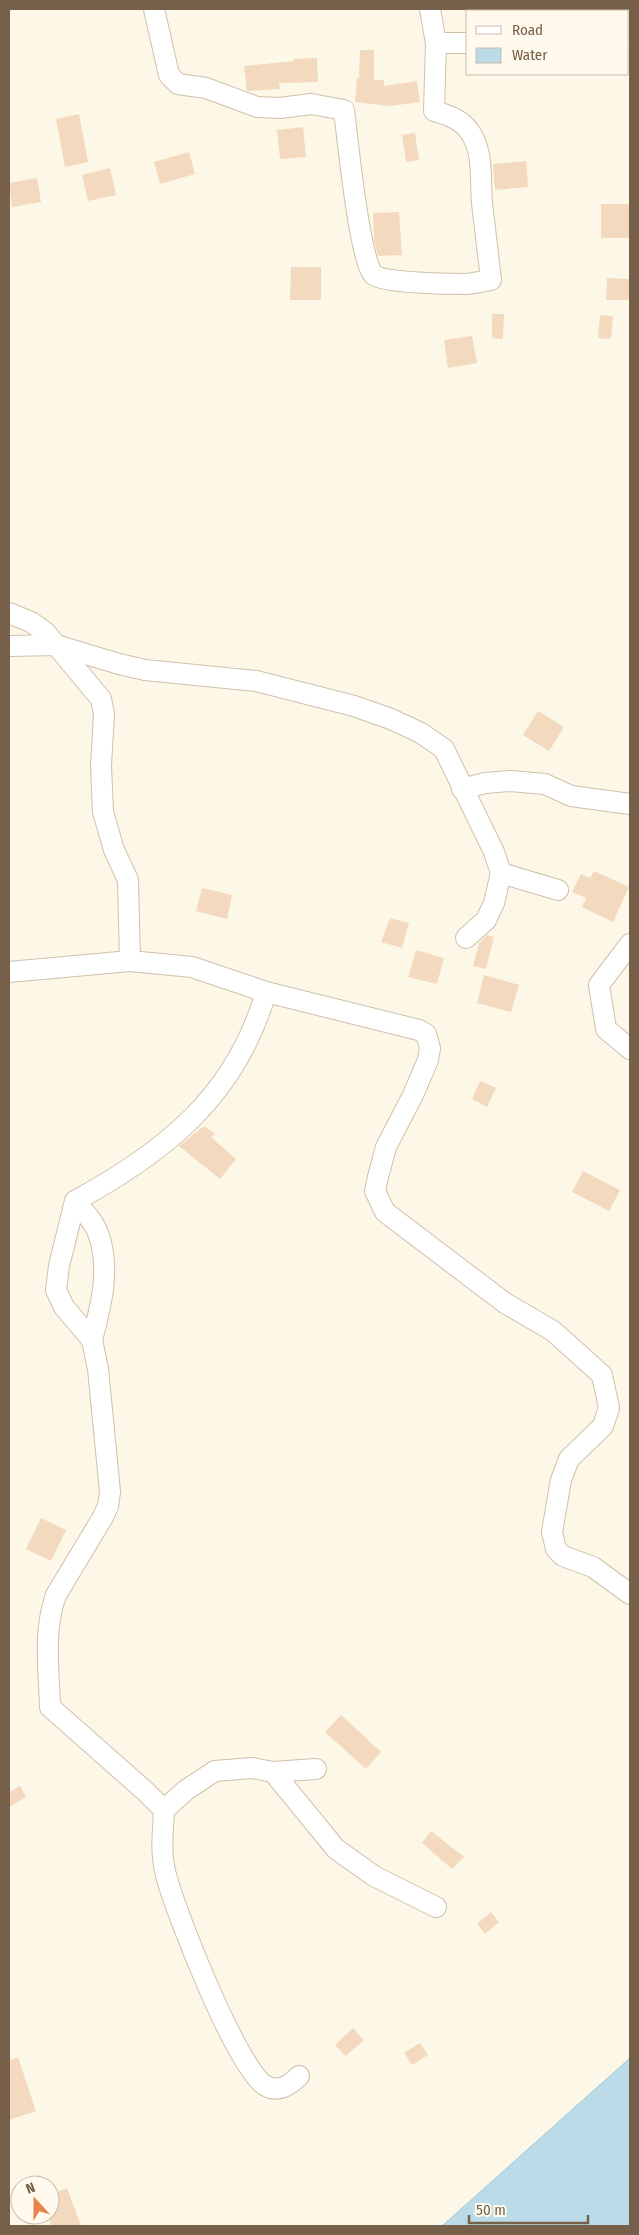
<svg xmlns="http://www.w3.org/2000/svg" width="639" height="2235" font-family="'Fira Sans Condensed',sans-serif">
	<rect width="100%" height="100%" fill="#fdf7e7"/>
	<!-- water -->
	<path fill="#badbe7" stroke="#a0c9d9" d="M630,2058V2226H442Z"/>
	<!-- building -->
	<g fill="#f3dabe">
		<path d="M360,50H374V80H384V86L417,81L420,102L390,106L355,102L357,78H359Z"/>
		<path d="M317,58L318,82L279,83L280,89L247,91L244,66L294,61V59Z"/>
		<path d="M79,114L88,162L65,167L56,119Z"/>
		<path d="M303,127L306,157L280,159L277,130Z"/>
		<path d="M415,133L419,160L406,162L402,135Z"/>
		<path d="M189,152L195,174L160,184L154,162Z"/>
		<path d="M526,161L528,187L495,190L493,164Z"/>
		<path d="M110,168L116,195L88,201L82,175Z"/>
		<path d="M37,178L41,202L12,207L9,183Z"/>
		<rect x="601" y="204" width="28" height="34"/>
		<path d="M399,212L402,255L378,256L374,241L373,213Z"/>
		<path d="M291,267H321V300H290Z"/>
		<path d="M607,278L630,279V300H606Z"/>
		<path d="M492,314H504L503,339L492,338Z"/>
		<path d="M600,315L613,316L611,339L598,338Z"/>
		<path d="M472,336L477,363L448,368L444,340Z"/>
		<path d="M538,711L564,727L549,751L523,735Z"/>
		<path d="M594,871L629,887L613,922L582,907L586,898L572,892L581,874L590,878Z"/>
		<path d="M202,888L232,895L227,919L196,911Z"/>
		<path d="M390,918L409,923L402,948L381,942Z"/>
		<path d="M487,935L494,937L486,969L473,966L479,943Z"/>
		<path d="M416,950L444,958L437,984L408,977Z"/>
		<path d="M484,975L519,985L511,1012L477,1003Z"/>
		<path d="M480,1081L496,1088L487,1107L472,1099Z"/>
		<path d="M204,1126L215,1134L211,1137L236,1159L220,1179L179,1146Z"/>
		<path d="M583,1171L620,1190L609,1211L572,1192Z"/>
		<path d="M41,1518L66,1530L51,1561L26,1549Z"/>
		<path d="M341,1715L381,1752L366,1769L325,1732Z"/>
		<path d="M20,1786L26,1797L9,1807V1792Z"/>
		<path d="M431,1831L464,1857L452,1869L422,1843Z"/>
		<path d="M491,1912L499,1922L485,1934L477,1924Z"/>
		<path d="M353,2028L364,2040L346,2056L335,2045Z"/>
		<path d="M420,2043L428,2055L412,2065L404,2053Z"/>
		<path d="M18,2057L36,2111L9,2120V2061Z"/>
		<path d="M67,2188L81,2226H50V2195Z"/>
	</g>
	<g fill="none" stroke-linecap="round" stroke-linejoin="round">
		<defs>
			<g id="minor">
				<path d="M154,9L169,75L178,84L206,88L257,107L280,108L311,104L344,110C347,134 360,265 374,275C385,283 448,284 464,284C473,284 482,281 491,280C488,254 485,229 482,203C480,179 484,153 470,132C461,119 448,115 434,111L436,43L430,9"/>
				<path d="M436,43H468"/>
				<path d="M628,44H630"/>
				<path d="M9,613L31,622L45,632L56,645L119,664L145,670L256,681L354,706L391,719L421,733L444,749L494,852L501,873L558,890"/>
				<path d="M9,646L56,645L101,699L104,714L101,766L103,812L114,850L128,880L130,961L192,967L266,992C236,1096 165,1152 75,1201L59,1266L56,1290L64,1307L92,1340L98,1369L110,1492L108,1506L103,1517L56,1595C43,1631 49,1670 50,1707L145,1791L164,1810C163,1832 160,1853 166,1875C175,1911 238,2071 266,2086C279,2093 290,2085 299,2076"/>
				<path d="M462,789L485,783L510,781L545,784L571,796L630,804"/>
				<path d="M466,938L486,920L494,903L501,873"/>
				<path d="M630,944L599,985L606,1029L630,1049"/>
				<path d="M9,972L130,961"/>
				<path d="M266,992L419,1030L426,1034L430,1048L428,1060L413,1095L386,1147L378,1177L375,1191L385,1212L505,1303L553,1331L602,1375L609,1408L603,1426L569,1459L561,1480L552,1532L556,1549L563,1556L593,1567L630,1594"/>
				<path d="M75,1201C83,1211 94,1221 98,1233C111,1268 101,1306 92,1340"/>
				<path d="M273,1772L336,1849L374,1876L436,1907"/>
				<path d="M164,1810L186,1790L215,1771L252,1768L273,1772L316,1769"/>
			</g>
		</defs>
		<!-- minor casing -->
		<use href="#minor" stroke="#cfc0ac" stroke-width="22"/>
		<!-- minor -->
		<use href="#minor" stroke="#fff" stroke-width="20"/>
	</g>
	<!-- border -->
	<rect width="639" height="2235" fill="none" stroke="#77604a" stroke-width="20"/>
	<!-- legend -->
	<rect x="466" y="10" width="162" height="65" fill="#fffaed" stroke="#c9bcac"/>
	<rect x="476" y="26" width="25" height="8" fill="#ffffff" stroke="#c9bcac"/>
	<text x="512" y="35" font-size="15" fill="#77604a">Road</text>
	<rect x="476" y="48" width="25" height="15" fill="#badbe7" stroke="#c9bcac"/>
	<text x="512" y="60" font-size="15" fill="#77604a">Water</text>
	<!-- north arrow -->
	<g transform="translate(35 2200) rotate(339)"><circle r="24" fill="#fffaed" stroke="#c9bcac"/>
	<path d="M0-4L9 19L0 12L-9 19Z" fill="#e8824a"/>
	<text y="-8" font-size="14" font-weight="bold" text-anchor="middle" fill="#77604a">N</text>
	</g>
	<!-- scale -->
	<path d="M469 2215v8h119v-8" fill="none" stroke="#77604a" stroke-width="2.5"/>
	<text x="476" y="2215" font-size="15" fill="#77604a" stroke="#fffaed" stroke-width="4" paint-order="stroke">50 m</text>
</svg>
